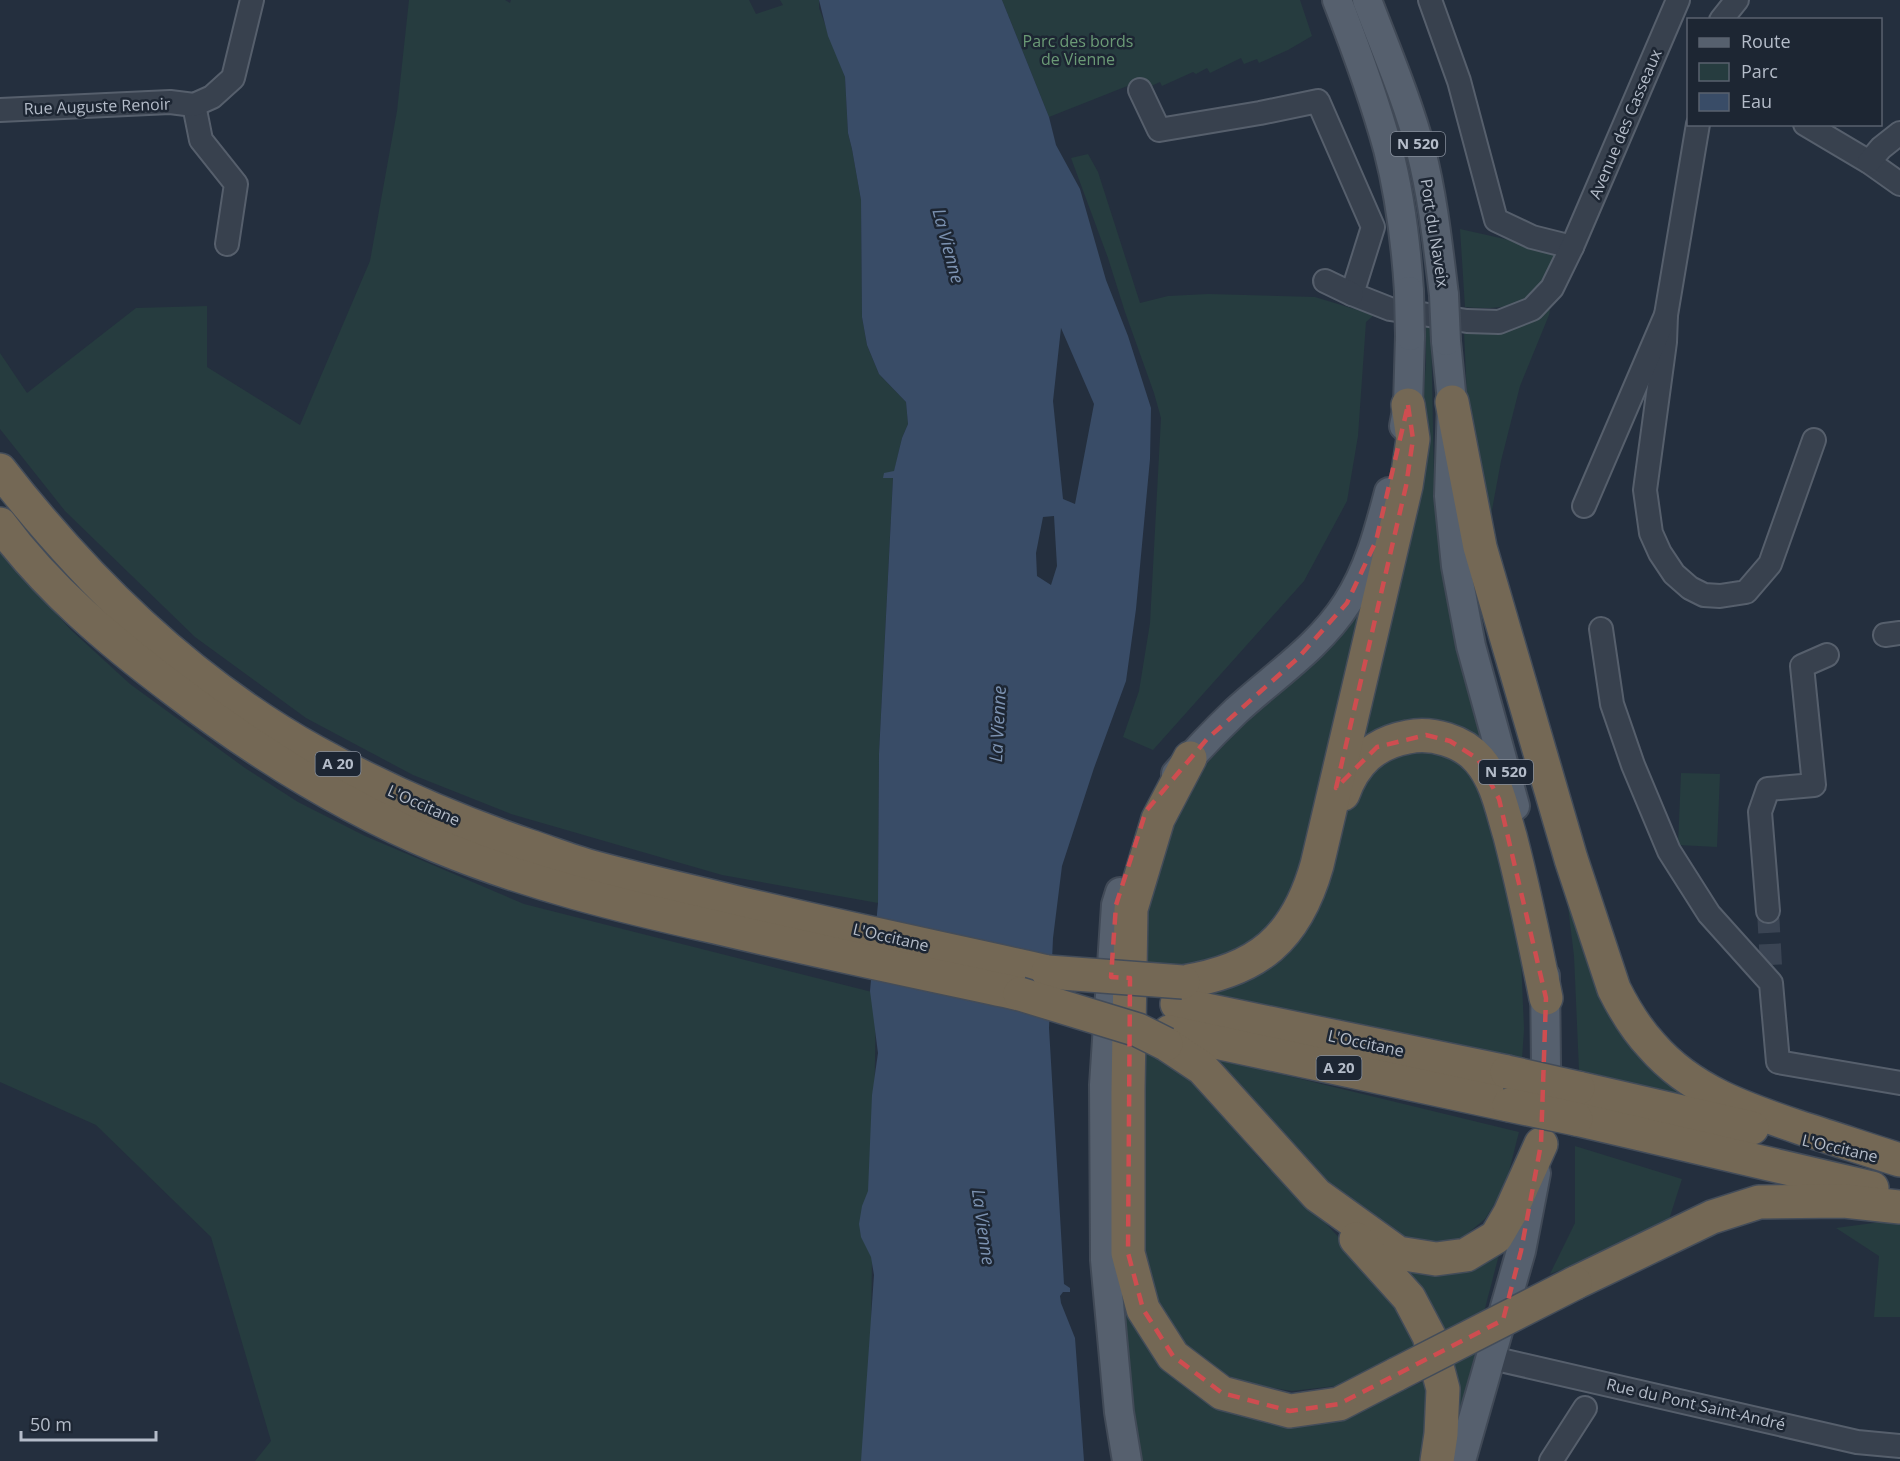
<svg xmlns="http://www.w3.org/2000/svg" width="1900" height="1461" font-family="'Open Sans',sans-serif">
	<rect width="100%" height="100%" fill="#242f3e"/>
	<!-- green -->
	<g fill="#263c3f">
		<path d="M409,0H505L510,3L511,0H749L756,14L783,5L780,0H819V8L845,77L848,133L852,149L861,200L862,317L867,345L879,374L906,402L908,424L902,438L893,477L879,754L878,903L722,875L511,814L413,775L306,718L195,637L65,511L0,429V353L27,393L136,308L207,306V367L300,425L370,261L397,111Z"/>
		<path d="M1002,0H1300L1312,36L1288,50L1259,63L1257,59L1244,64L1241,58L1210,73L1207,68L1196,74L1193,72L1162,86L1160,82L1147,88L1145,79L1049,117Z"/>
		<path d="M1088,154L1098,172L1140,303L1168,296L1208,294L1315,297L1374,315L1366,322L1358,436L1347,501L1304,581L1153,750L1123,737L1139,691L1150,623L1161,418L1154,393L1125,312L1108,258L1071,158Z"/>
		<path d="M1460,229L1549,249L1554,252L1556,258C1551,268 1546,279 1540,287C1521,310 1491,309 1465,307Z"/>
		<path d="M1546,309L1550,310L1549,315L1520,386L1501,461L1489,526L1468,419L1464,332C1499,337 1520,331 1546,309Z"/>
		<path d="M1431,325L1434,478L1445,593L1465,671L1488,747L1360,745L1421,427L1426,363V326Z"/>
		<path d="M0,551L71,630L130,684L245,768L298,802L365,836L524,904L876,993L869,1461H255L271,1441L211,1237L96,1125L0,1082Z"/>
		<path d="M1366,596L1323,797L1282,918L1216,967H1139L1146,888L1195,776L1239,729L1326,653Z"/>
		<path d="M1414,742L1476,768L1520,934L1524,1029L1522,1059L1189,990L1266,962L1355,777Z"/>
		<path d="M1681,773L1720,774L1717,847L1678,845Z"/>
		<path d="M1558,850L1598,966L1704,1101L1579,1070L1574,956L1568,907Z"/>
		<path d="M1141,1052L1163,1058L1193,1079L1263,1163L1296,1192L1402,1304L1424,1347L1344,1385L1292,1391L1254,1385L1221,1373L1186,1348L1166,1325L1135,1247Z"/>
		<path d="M1218,1059L1519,1132L1505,1187L1485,1219L1456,1243L1422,1244L1381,1228L1335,1191L1217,1065Z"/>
		<path d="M1575,1146L1682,1179L1665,1232L1550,1274L1575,1223Z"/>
		<path d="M1896,1220L1900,1221V1317H1874L1879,1256L1836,1228Z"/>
		<path d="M1501,1247L1483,1316L1443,1338L1389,1263Z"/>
		<path d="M1113,1252L1131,1309L1247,1416L1384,1399L1431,1378L1425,1461H1135Z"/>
		<path d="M1476,1351L1454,1431L1446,1365Z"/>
	</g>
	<!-- water -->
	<path fill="#394c67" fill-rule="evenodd" d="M819,0H1002L1049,117L1056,145L1080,189L1106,280L1128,336L1151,408L1150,459L1136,609L1126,681L1094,768L1062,866L1053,938L1049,1028L1064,1284L1070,1288V1292H1063L1060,1296L1061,1303L1075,1338L1084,1461H861L874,1275L871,1257L861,1237L859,1224L862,1206L868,1191L872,1095L878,1053L870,991L878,903L879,754L893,478H883L884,473L894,471L902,438L908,424L906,402L879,374L867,345L862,317L861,200L852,149L848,133L845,77L828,36ZM1061,328L1094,404L1075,504L1063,499L1053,401ZM1054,516L1057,566L1051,585L1037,576L1036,553L1043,517Z"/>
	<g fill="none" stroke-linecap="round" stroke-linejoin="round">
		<!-- minor-tunnel -->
		<path stroke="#3a4453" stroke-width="22" stroke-dasharray="22 11" stroke-linecap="butt" d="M1768,911L1771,965"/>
		<defs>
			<g id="minor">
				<path d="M1430,0L1459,81L1496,220L1532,237L1572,247"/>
				<path d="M1721,20L1737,0"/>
				<path d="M1140,90L1159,130L1260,113L1318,101L1373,227L1352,294L1390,309L1467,321L1499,322L1532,309L1552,288L1572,247L1678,0"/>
				<path d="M194,105L201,140L236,184L227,244"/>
				<path d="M0,110L170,102L194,105L212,97L233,78L252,0"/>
				<path d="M1805,124L1869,162L1900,184"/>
				<path d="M1869,162L1881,148L1900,133"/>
				<path d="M1325,281L1352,294"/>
				<path d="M1666,315L1665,342L1645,490L1651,533L1660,553L1674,574L1690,588L1704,595L1720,596L1746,592L1770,564L1814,440"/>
				<path d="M1584,506L1666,315L1698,124"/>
				<path d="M1601,629L1612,704L1633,765L1669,851L1709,914L1771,983L1778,1062L1900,1083"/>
				<path d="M1885,635L1900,633"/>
				<path d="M1768,911L1760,812L1768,789L1814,785L1802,666L1827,655"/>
				<path d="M1492,1358L1857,1442L1900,1446"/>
				<path d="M1551,1461L1585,1408"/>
			</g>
			<g id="major">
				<path d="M1337,0C1356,49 1374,98 1388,149C1400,195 1406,244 1409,291"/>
				<path d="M1367,0C1386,50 1407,99 1421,151C1433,198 1438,247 1444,295"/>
				<path d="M1446,341L1452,402L1449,496L1456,566L1471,646L1515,806"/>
				<path d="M1404,426L1408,405L1410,336"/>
				<path d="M1176,774C1195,752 1215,731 1236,711C1274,676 1319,647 1347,603C1369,569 1379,530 1389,492"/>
				<path d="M1120,892L1116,905L1104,1085L1105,1260L1119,1412L1127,1461"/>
				<path d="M1544,1103L1546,1066L1545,976"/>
				<path d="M1461,1461L1521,1251L1536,1173"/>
			</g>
			<g id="highway">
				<path d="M1452,402L1480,547L1571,859L1614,989C1624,1009 1636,1029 1652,1046C1692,1092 1748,1110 1804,1129C1836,1139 1868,1150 1900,1160"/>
				<path d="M0,470C87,582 191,683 315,752C384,790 455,821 529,846C550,853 571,861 592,867C636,879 681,889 726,900C833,926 941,948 1048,972"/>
				<path d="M0,524C48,589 111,642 175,690C256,752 344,807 438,846C527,883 621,906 715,927C816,951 918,972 1020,994"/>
				<path d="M1190,758L1158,819L1131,909L1128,1091V1253L1143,1309L1173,1356L1222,1393L1290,1411L1339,1404L1397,1374"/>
				<path d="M1343,794C1354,763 1374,743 1408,737C1432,732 1463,741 1479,760C1497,781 1502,810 1510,836C1524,890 1535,943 1546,998"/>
				<path d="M1183,982C1258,970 1296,939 1317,865L1406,486L1413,439L1408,405"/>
				<path d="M1177,1004L1507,1072"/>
				<path d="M1169,1032L1509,1105"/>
				<path d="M1166,1044L1202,1068L1317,1195L1398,1253L1436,1259L1466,1255L1496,1237L1510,1213L1541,1144"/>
				<path d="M1578,1088L1752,1128"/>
				<path d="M1576,1119L1872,1188"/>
				<path d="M1356,1239L1409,1298L1429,1336L1443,1389L1441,1434L1437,1461"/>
				<path d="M1575,1283L1712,1217L1759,1202L1844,1201L1900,1207"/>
			</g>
		</defs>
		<!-- minor casing -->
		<use href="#minor" stroke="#565f6c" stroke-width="26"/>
		<!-- major casing -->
		<use href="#major" stroke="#414a57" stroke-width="32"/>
		<!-- highway casing -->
		<use href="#highway" stroke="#434c59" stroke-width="36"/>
		<!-- minor -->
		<use href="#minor" stroke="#38414e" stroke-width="22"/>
		<!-- major -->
		<use href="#major" stroke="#56606e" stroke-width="28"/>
		<!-- highway -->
		<use href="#highway" stroke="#746855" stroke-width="33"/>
		<defs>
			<g id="major-bridge">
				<path d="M1409,291L1410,336"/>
				<path d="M1444,295L1446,341"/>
			</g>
			<g id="highway-bridge">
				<path d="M1048,972L1183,982"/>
				<path d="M1020,994L1138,1030L1166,1044"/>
				<path d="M1507,1072L1578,1088"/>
				<path d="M1509,1105L1576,1119"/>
				<path d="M1397,1374L1575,1283"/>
			</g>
		</defs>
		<!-- major-bridge casing -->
		<use href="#major-bridge" stroke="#414a57" stroke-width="32" stroke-linecap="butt"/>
		<!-- highway-bridge casing -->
		<use href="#highway-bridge" stroke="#434c59" stroke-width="36" stroke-linecap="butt"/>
		<!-- major-bridge -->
		<use href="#major-bridge" stroke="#56606e" stroke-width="28"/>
		<!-- highway-bridge -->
		<use href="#highway-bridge" stroke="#746855" stroke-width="33"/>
	</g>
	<!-- marked area -->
	<path fill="none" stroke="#ce4d50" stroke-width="4.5" stroke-dasharray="12 8" stroke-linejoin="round" d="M1408,405L1413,439L1406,486L1336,788L1377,747L1426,735L1450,741L1478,759L1499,799L1546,998L1541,1144L1521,1251L1503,1320L1339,1404L1290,1411L1222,1393L1173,1356L1143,1309L1128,1253L1130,978L1111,977L1116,905L1146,811L1207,739L1297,659L1347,603L1376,541Z"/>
	<g text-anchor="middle" stroke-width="5" stroke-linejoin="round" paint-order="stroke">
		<!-- shield labels -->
		<g fill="#1d2633" stroke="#878f9c" stroke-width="1.5">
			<rect x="1391" y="132" width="54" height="24" rx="4.5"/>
			<rect x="315.5" y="752" width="45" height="24" rx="4.5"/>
			<rect x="1479" y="760" width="54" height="24" rx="4.5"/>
			<rect x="1316.5" y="1056" width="45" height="24" rx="4.5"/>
		</g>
		<g font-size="15" font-weight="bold" fill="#b4bcc9">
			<text x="1418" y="149">N 520</text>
			<text x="338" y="769">A 20</text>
			<text x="1506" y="777">N 520</text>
			<text x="1339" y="1073">A 20</text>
		</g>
		<!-- park labels -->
		<g font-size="16" fill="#6b9a76" stroke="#1d2633">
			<text x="1078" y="47">Parc des bords<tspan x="1078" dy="18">de Vienne</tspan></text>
		</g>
		<!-- street labels -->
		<g font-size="16" fill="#b4bcc9" stroke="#1d2633">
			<text transform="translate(97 106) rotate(-2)" y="6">Rue Auguste Renoir</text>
			<text transform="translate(1625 124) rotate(-67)" y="6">Avenue des Casseaux</text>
			<text transform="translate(1435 233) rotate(81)" y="6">Port du Naveix</text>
			<text transform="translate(424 805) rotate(24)" y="6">L'Occitane</text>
			<text transform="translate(891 937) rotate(13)" y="6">L'Occitane</text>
			<text transform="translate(1366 1043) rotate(12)" y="6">L'Occitane</text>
			<text transform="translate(1840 1148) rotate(13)" y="6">L'Occitane</text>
			<text transform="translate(1696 1404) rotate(13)" y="6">Rue du Pont Saint-André</text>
		</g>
		<!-- water labels -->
		<g font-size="18" font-style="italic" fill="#7c92b1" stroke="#1d2633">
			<text transform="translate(948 246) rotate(75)" y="6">La Vienne</text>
			<text transform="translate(998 724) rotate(-87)" y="6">La Vienne</text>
			<text transform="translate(983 1227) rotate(82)" y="6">La Vienne</text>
		</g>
	</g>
	<!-- legend -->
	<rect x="1687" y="18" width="195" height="108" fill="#1d2633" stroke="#59626f" stroke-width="1.5"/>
	<rect x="1699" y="38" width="30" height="9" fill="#56606e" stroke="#59626f" stroke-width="1.5"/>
	<text x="1741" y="48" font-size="18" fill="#b4bcc9">Route</text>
	<rect x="1699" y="63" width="30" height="18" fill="#263c3f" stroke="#59626f" stroke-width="1.5"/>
	<text x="1741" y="78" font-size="18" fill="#b4bcc9">Parc</text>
	<rect x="1699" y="93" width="30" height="18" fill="#394c67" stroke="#59626f" stroke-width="1.5"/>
	<text x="1741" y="108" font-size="18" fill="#b4bcc9">Eau</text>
	<!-- scale -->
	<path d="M21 1431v9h135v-9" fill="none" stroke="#b4bcc9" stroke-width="3"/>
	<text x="30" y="1431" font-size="18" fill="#b4bcc9" stroke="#1d2633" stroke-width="4.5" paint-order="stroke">50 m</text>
</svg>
